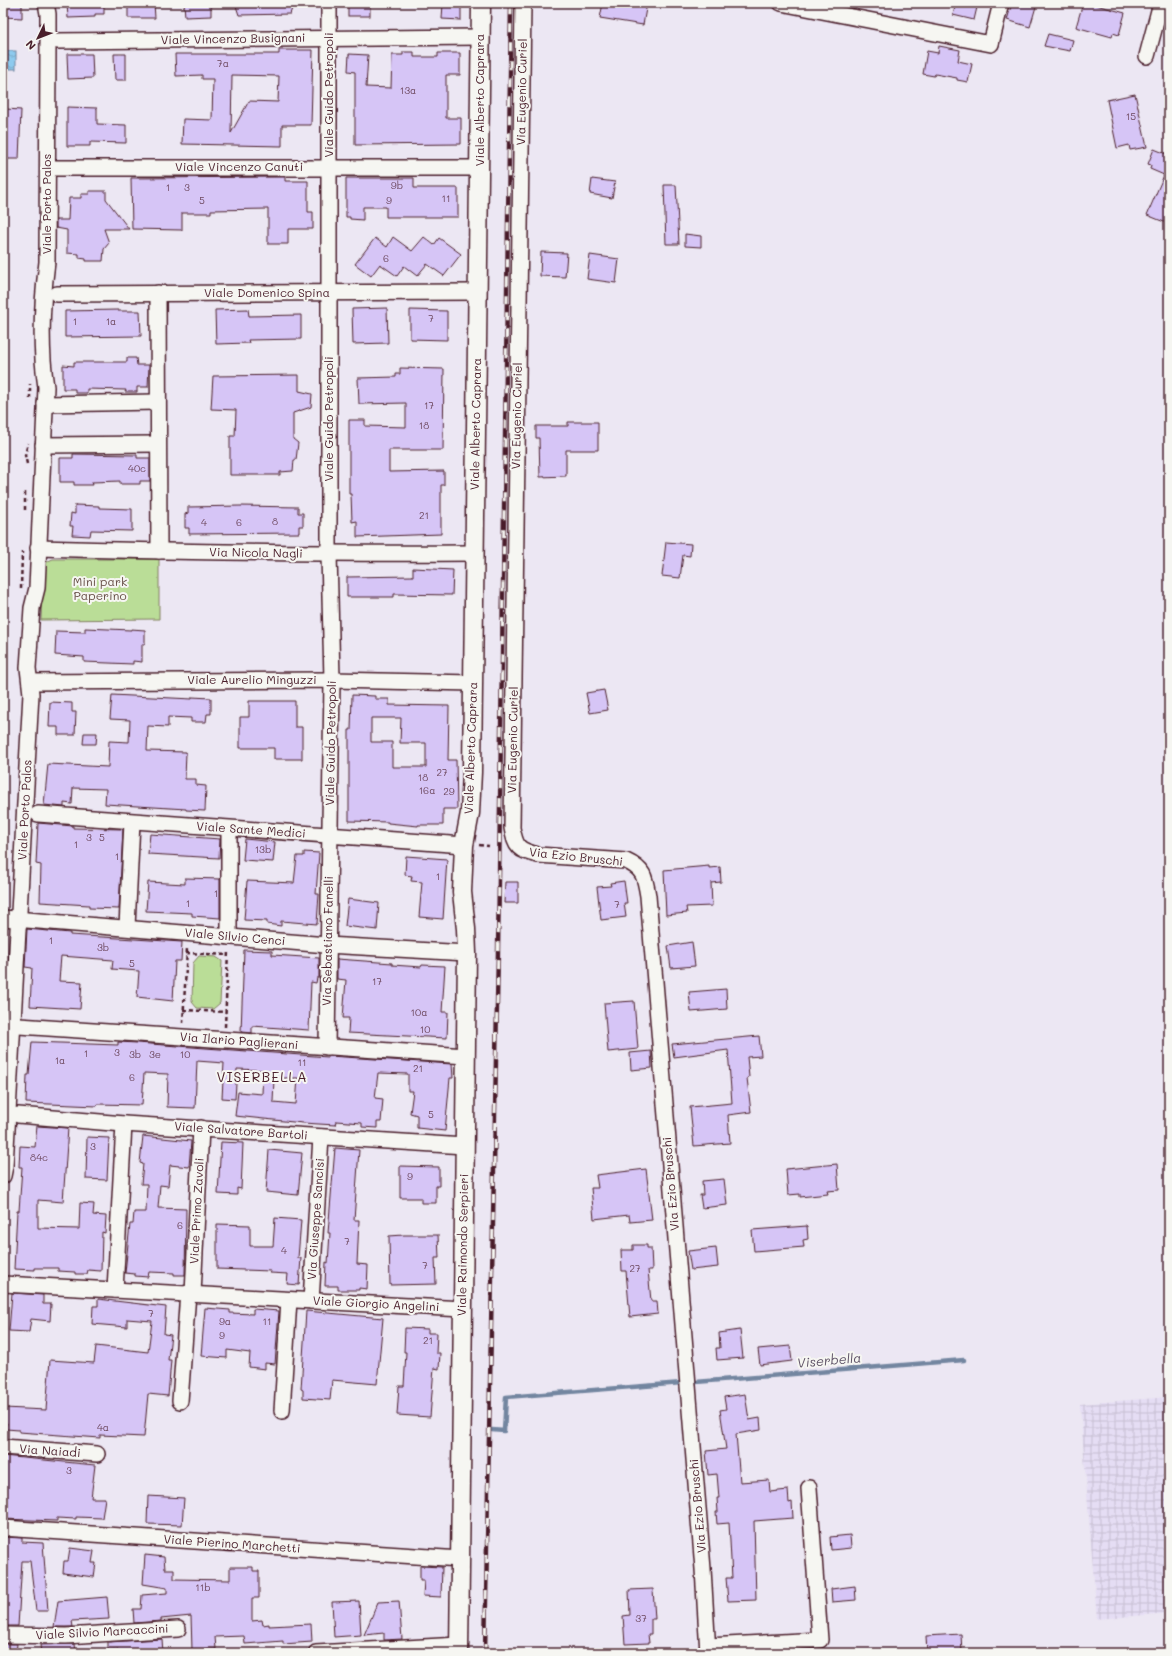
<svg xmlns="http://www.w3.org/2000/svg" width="1172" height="1656" font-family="Mali,sans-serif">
	<defs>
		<pattern id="industrial-grid" width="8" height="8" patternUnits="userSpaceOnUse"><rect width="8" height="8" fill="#e5ddf4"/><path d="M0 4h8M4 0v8" fill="none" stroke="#c6bdd1"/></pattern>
		<pattern id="water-waves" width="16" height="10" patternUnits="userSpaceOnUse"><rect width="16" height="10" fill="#8ecaee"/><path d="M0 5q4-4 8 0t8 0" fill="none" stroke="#7cadcc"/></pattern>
	</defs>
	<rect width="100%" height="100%" fill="#ece7f3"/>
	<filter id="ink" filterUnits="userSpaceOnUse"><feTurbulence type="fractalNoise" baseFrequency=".025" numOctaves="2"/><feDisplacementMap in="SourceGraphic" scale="8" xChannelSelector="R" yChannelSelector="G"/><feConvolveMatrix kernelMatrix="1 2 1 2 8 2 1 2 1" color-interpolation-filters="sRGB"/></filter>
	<g filter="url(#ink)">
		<!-- industrial -->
		<path fill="url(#industrial-grid)" d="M1169,1397V1613L1097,1619L1080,1404Z"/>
		<!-- green -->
		<g fill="#badd97" stroke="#827e61">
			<path d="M53,559H159V619L41,620L43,563Z"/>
			<path d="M199,956L216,957L222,961L220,1003L213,1009L197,1008L192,1002L193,963Z"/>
		</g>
		<!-- water -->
		<rect fill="url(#water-waves)" stroke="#7386a0" x="3" y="51" width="13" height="18"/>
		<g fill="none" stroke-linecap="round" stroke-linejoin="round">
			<!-- stream -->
			<g stroke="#7386a0" stroke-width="4.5">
				<path d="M696,1382L964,1360"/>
				<path d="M492,1430L504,1431L506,1397L682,1383"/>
			</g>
		</g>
		<!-- building -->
		<g fill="#d6c5f6" stroke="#4a1f2b" fill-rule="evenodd">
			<path d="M3,3H22V18L3,17Z"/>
			<path d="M67,3H104V14H95V17L68,18Z"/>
			<path d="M128,3H154L155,18H128Z"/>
			<path d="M184,3H211V16L185,17Z"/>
			<path d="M235,3H294L290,14L239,15Z"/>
			<rect x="348" y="3" width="22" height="13"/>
			<path d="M443,3H461V20L442,19Z"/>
			<path d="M603,3H647L643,25L600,18Z"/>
			<path d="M956,3H978L974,20L953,15Z"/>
			<path d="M1012,3H1037L1030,27L1007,20Z"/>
			<path d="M1083,3H1089L1125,13L1119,35L1113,33L1112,37L1076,27Z"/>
			<path d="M1048,34L1073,40L1070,51L1044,46Z"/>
			<path d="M939,46L960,50L958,61L972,64L968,82L957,80V78L935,74L934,76L923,74L927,51L938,53Z"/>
			<path d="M279,50H313L311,125H282V146L182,144L183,119L212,120L213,79H202V75L176,76L175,54H279ZM232,75L279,76L278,102L249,101L231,133Z"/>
			<path d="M403,52H414V57H438V53H460V75H446V118H461V144L355,145V72L348,71L349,54L368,55L366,87L391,88L392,55H403Z"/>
			<path d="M67,54H92L93,78L68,79Z"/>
			<path d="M114,54H126V80H115Z"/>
			<path d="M1135,94L1147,147L1130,150L1129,145L1117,148L1107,100Z"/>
			<path d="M67,107L97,108V124L126,125V143L90,142V146H67Z"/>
			<path d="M6,109L21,110L19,159H5V153H3V112H6Z"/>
			<path d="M1154,149L1169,155V224L1147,215L1164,175L1150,169L1151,165L1148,164Z"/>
			<path d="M285,177V181H308V212H313V229H288V244H268V209L211,210V213H182V230L132,229L131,178Z"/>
			<path d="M346,178H414V188H458V217H386V207H363V220L350,219V217H346Z"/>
			<path d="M592,179L615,182L612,198L590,194Z"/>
			<path d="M664,185H676L679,244H666Z"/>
			<path d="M89,191H106V199L129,229H104L109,243L104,249L103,261H86V259L79,258V254L67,253V230L56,228V220H68L69,198H81V194H89Z"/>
			<path d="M685,234L701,236V247L685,246Z"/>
			<path d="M393,237L412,251L424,237L434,245L439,238L461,254L444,276L427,264L417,276L404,266L397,276L380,264L371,276L355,264L375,238L387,247Z"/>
			<path d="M541,252L567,253L565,277L540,276Z"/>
			<path d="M590,255L619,259L616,283L587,279Z"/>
			<path d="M387,308L388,343L353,344L352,309Z"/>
			<path d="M248,309L249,316L301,315V339L248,340L249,343L216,344L215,310Z"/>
			<path d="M118,310V311H140L141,336L65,337V311Z"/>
			<path d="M410,310L447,311V340L410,339Z"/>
			<path d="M127,358H136L137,365H149L148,387H137V392H125L126,390L87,389V393H75V389H63V365L74,366V362H127Z"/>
			<path d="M400,368L444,369L443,450H389V472L444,471V485H441V534L357,537V521L352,522L351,494H349V420H365V426L406,427V403L359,404L358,378L396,377V374H400Z"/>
			<path d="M299,375V391L312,394L311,407L293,413V439L298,443L296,460H294L293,471L280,472V475H230V436H235L236,410L211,409L213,376Z"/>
			<path d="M568,422H598V450H566V476L540,477L539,438H536V426H568Z"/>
			<path d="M73,454L137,455V458H150V481H140V484H120V481L92,482L93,485H74V482H60V458H73Z"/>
			<path d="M75,505L99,506V508L132,509V531L91,530L90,536L72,535L73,526H70L71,513L75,514Z"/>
			<path d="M240,506L298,507V513H303V526H299V533L189,534V528H185V514L188,513V507Z"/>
			<path d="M666,542L691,544L690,556L683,555L680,578L662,576Z"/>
			<path d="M413,568L453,570L452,595L394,594V597H347V577L413,576Z"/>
			<path d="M85,628L131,630V629L145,630V644H142V662L133,661V664L84,662V657L55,655L56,631L85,632Z"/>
			<path d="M604,690L608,710L590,713L586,693Z"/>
			<path d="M112,695L192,699V697L211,698V714H207L206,722H191V718L168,717V727L148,726L147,751L186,752L185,779H196V785L206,786L205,811L186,810V809L105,804L106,789L73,788L72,804L64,803V807L44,805L48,764L108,767L109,741L129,742L130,720L110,719Z"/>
			<path d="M352,695L375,696V699H389V705L449,706L448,760H456L457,809H443V825H418V826L388,823V822L349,821V730H351ZM371,718H401L400,743H426V767H392V742H371Z"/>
			<path d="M249,701H295V727H302V759H274V748H240V717H249Z"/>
			<path d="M50,702L72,703V712H76L75,735H58V727H49Z"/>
			<path d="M84,733H97L96,744H83Z"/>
			<path d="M38,823L73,826V828L123,829L119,909L89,908V905L40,902L41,865L36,864Z"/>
			<path d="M150,834L220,839L219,858L148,854Z"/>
			<path d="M245,839L275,842L273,862L243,860Z"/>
			<path d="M304,852L319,853L316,894H319L317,924L281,921V926L267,924V921L244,920L247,881L294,883L297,856H304Z"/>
			<path d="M406,856L447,859L443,919L419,917L422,882L411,881L412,876L405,875Z"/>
			<path d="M709,866V868L720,867L721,882L711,883L712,906L686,907L687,913L666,915L664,870Z"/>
			<path d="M185,878L220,879V918L192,916V913L146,911L148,882L185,884Z"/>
			<path d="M624,881L627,903H624L626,917L601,920L597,887L611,886L610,883Z"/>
			<path d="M505,882H518V903H504Z"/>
			<path d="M348,899L379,903L377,930L345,926Z"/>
			<path d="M27,929L70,933V935L182,942L181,961H175L173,1001L137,997L139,971L112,969L113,960L61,956L59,981L82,982L80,1009L30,1006L32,968L25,967Z"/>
			<path d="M692,942L695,966L671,968L668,946Z"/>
			<path d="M244,950L272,951V955L319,958V978H317L316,983L311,982L309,1030L252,1026V1033L241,1032Z"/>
			<path d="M337,959L392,963V965L421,967L422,965L445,966L442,1012H448L447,1038L348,1033L349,1018H343L346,980L337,979Z"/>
			<path d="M726,989L727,1009L691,1012L689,992Z"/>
			<path d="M634,1001L638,1049L608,1052L604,1003Z"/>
			<path d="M759,1036L761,1056L747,1057L749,1077L747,1078L751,1112L728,1115L730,1143L694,1146L690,1107L732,1103L728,1050L674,1057L672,1044Z"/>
			<path d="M32,1042L118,1045V1042L137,1043L328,1057L329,1056L452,1064L453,1078H450L445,1131L417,1128V1115L410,1113L413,1091H408V1074L378,1073L375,1098L383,1099L381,1122H377V1128L362,1127V1123L336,1121L335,1125L303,1123L235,1116L238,1092L262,1094L263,1070L237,1069L235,1099L222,1098L224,1063L197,1061L195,1108L167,1107L168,1074L144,1073L142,1105L98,1104L97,1106L26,1103L27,1075H29ZM274,1078H298L296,1104L273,1102Z"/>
			<path d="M651,1051L652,1068L631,1070L630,1053Z"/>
			<path d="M37,1126L68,1128L63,1202L38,1200V1228L79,1229L80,1203L94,1204L93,1215L106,1216L105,1233L102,1232L101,1271L88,1270L87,1274H75V1272L58,1271V1268H35V1270L14,1269L17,1211H19L22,1167H19L20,1146L35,1147Z"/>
			<path d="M143,1136L191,1141L189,1167L170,1165L168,1186L160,1185L158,1208L186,1209L185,1275H174V1273L149,1272L148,1277L135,1276V1274L125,1273L130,1224H133L134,1212H146L147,1184H141L143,1164L140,1163Z"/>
			<path d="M87,1137L109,1138L107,1180L86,1179Z"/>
			<path d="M221,1142L243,1143L241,1189L237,1188V1195L218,1194Z"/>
			<path d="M335,1148L359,1150L354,1220H359L357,1264L368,1265L367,1289L359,1288V1290H338V1286H325L326,1262L328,1263L330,1233H328Z"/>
			<path d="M269,1150L302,1153L298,1195L266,1192Z"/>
			<path d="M837,1164L839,1190L827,1191L828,1194L800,1197V1194L788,1195L786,1169Z"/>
			<path d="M400,1166L439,1167V1186H436V1203H421V1198H400Z"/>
			<path d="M646,1169L652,1220L630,1222L629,1215L594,1219L591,1188H598L596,1175Z"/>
			<path d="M724,1179L727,1205L702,1208L700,1195H703L702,1181Z"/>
			<path d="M275,1218L301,1220L298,1258H301L299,1285L287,1284L288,1274L270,1273L271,1271L217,1269V1224L250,1225V1246H273Z"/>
			<path d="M807,1226L808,1239L803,1240L804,1247L754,1251L752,1230Z"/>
			<path d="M404,1235H438L439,1258H435L436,1284L390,1285L389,1236Z"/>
			<path d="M633,1245H647V1248H651L652,1270H648L651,1301H657L658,1314L630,1317L626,1271H622L621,1250H633Z"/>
			<path d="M716,1248L718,1267L691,1270L688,1251Z"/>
			<path d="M12,1293L43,1295V1304H51L50,1321L31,1319L29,1332L9,1331Z"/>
			<path d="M98,1299L166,1307L164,1334L171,1335L168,1360H171L168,1396L148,1394L144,1437L100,1435V1438L19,1432V1430L6,1429L7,1423H3L4,1408L46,1410L50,1360L94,1363L96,1346L148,1352L152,1321L127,1319V1327L92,1324L93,1306H98Z"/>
			<path d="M205,1308L230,1310V1313L253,1314V1309L279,1311L275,1364L265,1363V1369L249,1367L250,1353L227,1350V1358L201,1356Z"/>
			<path d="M306,1311L383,1318L377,1384L332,1380L330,1400L303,1398V1390L301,1389Z"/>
			<path d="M405,1328L428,1329V1333H437L436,1353H440L439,1369L434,1368L430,1417L397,1415L399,1386H404L406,1352H404Z"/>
			<path d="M740,1330L743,1358L717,1360L716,1348H720L719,1333Z"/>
			<path d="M790,1346L792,1361L760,1365L758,1349Z"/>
			<path d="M745,1394L749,1420L760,1418L761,1430L736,1434L740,1482L769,1480L770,1492L788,1490L789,1503L792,1502L793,1518L754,1521L756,1600L728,1601L726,1578H732L729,1523L717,1524L716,1512H718L717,1498H719L717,1474L708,1475L706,1451L726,1449L720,1410L726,1409L724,1397Z"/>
			<path d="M3,1456L95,1465L91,1498H105L102,1518L76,1517V1519L57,1518V1521L3,1519Z"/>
			<path d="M148,1496L184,1498L182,1525L147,1524Z"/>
			<path d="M850,1535L851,1548L831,1550L830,1537Z"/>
			<path d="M3,1537L22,1538V1542L43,1543L48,1611H36L30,1561H22L18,1626H3Z"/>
			<path d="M70,1548L94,1551L92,1563H96L94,1577L63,1573L64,1561H68Z"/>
			<path d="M145,1555L164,1557L165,1569H174V1579L230,1580V1567H253V1571H259V1598H252V1621L262,1620L263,1625L269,1624V1626L311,1624L312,1642L283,1644V1641L245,1644L244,1636L215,1637L216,1649L192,1650L191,1616L161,1619V1621L134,1623L133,1609H141L142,1595L167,1593V1588L143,1584Z"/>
			<path d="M420,1566L442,1567L441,1597L423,1596L424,1580H420Z"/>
			<path d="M855,1586L856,1600L832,1602L831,1589Z"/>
			<path d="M653,1589L655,1619H651V1634H648L649,1643L625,1644L623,1616L630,1615L629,1590Z"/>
			<path d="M107,1597L109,1619L72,1621L73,1627H54L58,1601Z"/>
			<path d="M359,1601L361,1635L334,1637L332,1602Z"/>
			<path d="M399,1601L402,1639L384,1640V1633L364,1635L378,1602Z"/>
			<path d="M961,1634L962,1653H927L926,1636Z"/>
			<path d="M162,1639L163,1653H118V1649L108,1650V1642Z"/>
			<path d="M3,1644H17L16,1653H3Z"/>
			<path d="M75,1644L76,1653H41L40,1645Z"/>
		</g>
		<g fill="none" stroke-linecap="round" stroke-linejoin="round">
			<defs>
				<g id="minor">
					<path d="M523,3L512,828C516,848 518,850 538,855L626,861C644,869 645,877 648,896L703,1569L708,1653"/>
					<path d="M781,3L991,44L1001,3"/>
					<path d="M57,41L480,37"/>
					<path d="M1147,56L1161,3"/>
					<path d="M48,168H479"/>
					<path d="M158,293L159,551"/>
					<path d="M57,294L478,292"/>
					<path d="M45,404L157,402"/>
					<path d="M43,445L157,444"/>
					<path d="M38,548C184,552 329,554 474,553"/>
					<path d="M30,682L332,680L473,683"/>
					<path d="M38,814L464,845"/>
					<path d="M3,918L327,945L467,953"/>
					<path d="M127,927L132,822"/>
					<path d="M229,937V829"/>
					<path d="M4,1025L466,1056"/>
					<path d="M327,1047L332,680L329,554V3"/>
					<path d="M18,1115L124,1124L464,1146"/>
					<path d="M3,1176L5,1166L31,694L28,668L32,608L37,588L46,387C40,348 42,301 47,262L48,40V14L46,3"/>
					<path d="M3,1284L463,1309"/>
					<path d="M115,1290L124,1124"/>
					<path d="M193,1294L201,1128"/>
					<path d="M311,1301L321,1137"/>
					<path d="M180,1401L188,1293"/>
					<path d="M282,1411L289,1300"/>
					<path d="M3,1447L97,1454"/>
					<path d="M3,1528L460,1559"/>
					<path d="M3,1635L66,1636L178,1629"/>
					<path d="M708,1646L820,1640L809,1488"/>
					<path d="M316,1653L459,1645"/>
				</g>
				<path id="tertiary" d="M459,1653L467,953L466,929L462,892L464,845L470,813L472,772L481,3"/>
			</defs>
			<!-- minor casing -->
			<use href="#minor" stroke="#4a1f2b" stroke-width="18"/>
			<!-- tertiary casing -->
			<use href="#tertiary" stroke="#4a1f2b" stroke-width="21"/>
			<!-- path -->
			<g stroke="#4a1f2b" stroke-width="2.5" stroke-dasharray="4 3" stroke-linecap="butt">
				<path d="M30,399V384"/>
				<path d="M27,464L25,455L28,443"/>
				<path d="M25,510V491"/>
				<path d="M21,589L22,552"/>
				<path d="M479,845L489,846"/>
				<path d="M186,953L228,955"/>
				<path d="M183,1010L226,1012"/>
				<path d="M183,1023L187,948"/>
				<path d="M225,1027L228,950"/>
			</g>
			<!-- minor -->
			<use href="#minor" stroke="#f6f6f2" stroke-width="15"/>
			<!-- tertiary -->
			<use href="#tertiary" stroke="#f6f6f2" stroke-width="18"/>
			<defs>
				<path id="rail" d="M485,1653L498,951L511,3"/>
			</defs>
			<!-- rail casing -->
			<use href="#rail" stroke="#4a1f2b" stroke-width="4.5"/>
			<!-- rail -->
			<use href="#rail" stroke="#f6f6f2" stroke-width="3" stroke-dasharray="9" stroke-linecap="butt"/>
		</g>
	</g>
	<g text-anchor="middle" stroke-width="4" stroke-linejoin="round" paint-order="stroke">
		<!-- number labels -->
		<g font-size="10" fill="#6d485e">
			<text x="223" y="67">7a</text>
			<text x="408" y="94">13a</text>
			<text x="1131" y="120">15</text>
			<text x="397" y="189">9b</text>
			<text x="168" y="191">1</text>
			<text x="187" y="191">3</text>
			<text x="446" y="202">11</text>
			<text x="202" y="204">5</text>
			<text x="389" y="204">9</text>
			<text x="386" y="262">6</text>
			<text x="431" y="322">7</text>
			<text x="75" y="325">1</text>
			<text x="111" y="325">1a</text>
			<text x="429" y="409">17</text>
			<text x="424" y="429">18</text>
			<text x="137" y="472">40c</text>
			<text x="424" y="519">21</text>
			<text x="275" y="525">8</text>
			<text x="204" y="526">4</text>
			<text x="239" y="526">6</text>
			<text x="442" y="776">27</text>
			<text x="423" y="781">18</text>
			<text x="427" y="794">16a</text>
			<text x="449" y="795">29</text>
			<text x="89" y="841">3</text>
			<text x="102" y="841">5</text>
			<text x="76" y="848">1</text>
			<text x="263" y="853">13b</text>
			<text x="117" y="860">1</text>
			<text x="438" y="880">1</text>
			<text x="216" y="897">1</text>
			<text x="188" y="907">1</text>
			<text x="617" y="908">7</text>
			<text x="51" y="944">1</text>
			<text x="103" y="951">3b</text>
			<text x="132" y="967">5</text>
			<text x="377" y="985">17</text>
			<text x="419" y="1016">10a</text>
			<text x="425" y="1033">10</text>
			<text x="117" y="1056">3</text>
			<text x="86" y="1057">1</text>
			<text x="135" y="1058">3b</text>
			<text x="155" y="1058">3e</text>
			<text x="185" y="1058">10</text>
			<text x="60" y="1064">1a</text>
			<text x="302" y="1066">11</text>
			<text x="418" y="1072">21</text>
			<text x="132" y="1081">6</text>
			<text x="431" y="1118">5</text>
			<text x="93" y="1150">3</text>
			<text x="39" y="1161">84c</text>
			<text x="410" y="1180">9</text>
			<text x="180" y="1229">6</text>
			<text x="347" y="1245">7</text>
			<text x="284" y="1254">4</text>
			<text x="425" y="1269">7</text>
			<text x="635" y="1272">27</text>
			<text x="151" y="1317">7</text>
			<text x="225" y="1325">9a</text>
			<text x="267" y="1325">11</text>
			<text x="222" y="1339">9</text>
			<text x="428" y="1344">21</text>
			<text x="103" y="1431">4a</text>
			<text x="69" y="1474">3</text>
			<text x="203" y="1591">11b</text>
			<text x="641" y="1622">37</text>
		</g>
		<!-- street labels -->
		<g font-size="12" fill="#4a1f2b" stroke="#f6f6f2">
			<text transform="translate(233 39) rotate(-1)" y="4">Viale Vincenzo Busignani</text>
			<text transform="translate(522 92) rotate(-89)" y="4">Via Eugenio Curiel</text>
			<text transform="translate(329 95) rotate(-90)" y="4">Viale Guido Petropoli</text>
			<text transform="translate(480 100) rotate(-90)" y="4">Viale Alberto Caprara</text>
			<text x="239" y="171">Viale Vincenzo Canuti</text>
			<text transform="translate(47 204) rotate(-90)" y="4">Viale Porto Palos</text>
			<text x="267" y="297">Viale Domenico Spina</text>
			<text transform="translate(517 416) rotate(-89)" y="4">Via Eugenio Curiel</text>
			<text transform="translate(329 419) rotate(-90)" y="4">Viale Guido Petropoli</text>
			<text transform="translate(476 424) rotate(-89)" y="4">Viale Alberto Caprara</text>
			<text transform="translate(256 553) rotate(1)" y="4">Via Nicola Nagli</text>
			<text x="252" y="684">Viale Aurelio Minguzzi</text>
			<text transform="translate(513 740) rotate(-89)" y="4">Via Eugenio Curiel</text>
			<text transform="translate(331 743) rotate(-89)" y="4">Viale Guido Petropoli</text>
			<text transform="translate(471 748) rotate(-88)" y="4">Viale Alberto Caprara</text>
			<text transform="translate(25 810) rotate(-87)" y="4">Viale Porto Palos</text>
			<text transform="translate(251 830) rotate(4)" y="4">Viale Sante Medici</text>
			<text transform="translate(576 857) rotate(6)" y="4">Via Ezio Bruschi</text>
			<text transform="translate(235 937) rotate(5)" y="4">Viale Silvio Cenci</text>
			<text transform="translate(328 941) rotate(-89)" y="4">Via Sebastiano Fanelli</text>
			<text transform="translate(239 1041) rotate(4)" y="4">Via Ilario Paglierani</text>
			<text transform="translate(241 1131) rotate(4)" y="4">Viale Salvatore Bartoli</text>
			<text transform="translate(671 1184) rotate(-95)" y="4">Via Ezio Bruschi</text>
			<text transform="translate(197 1211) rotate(-87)" y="4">Viale Primo Zavoli</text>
			<text transform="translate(316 1219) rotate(-86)" y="4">Via Giuseppe Sancisi</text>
			<text transform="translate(463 1245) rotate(-89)" y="4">Viale Raimondo Serpieri</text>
			<text transform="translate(376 1304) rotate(3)" y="4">Viale Giorgio Angelini</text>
			<text transform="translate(50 1451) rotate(4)" y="4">Via Naiadi</text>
			<text transform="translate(698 1506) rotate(-95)" y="4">Via Ezio Bruschi</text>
			<text transform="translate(232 1544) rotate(4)" y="4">Viale Pierino Marchetti</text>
			<text transform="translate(102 1632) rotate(-3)" y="4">Viale Silvio Marcaccini</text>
		</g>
		<!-- park labels -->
		<g font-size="12" fill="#664e46" stroke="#f6f6f2">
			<text x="100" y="586">Mini park<tspan x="100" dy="14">Paperino</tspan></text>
		</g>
		<!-- water labels -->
		<g font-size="13" font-style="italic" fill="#5e5266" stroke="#f6f6f2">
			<text transform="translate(829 1360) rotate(-5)" y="5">Viserbella</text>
		</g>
		<!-- quarter labels -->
		<g font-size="14" letter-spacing="1" fill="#4a1f2b" stroke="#f6f6f2">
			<text x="262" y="1082">VISERBELLA</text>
		</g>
	</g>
	<!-- margin -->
	<rect width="1172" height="1656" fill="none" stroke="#f6f6f2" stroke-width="16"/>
	<rect x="8" y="8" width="1156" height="1640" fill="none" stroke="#4a1f2b" stroke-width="1.5" filter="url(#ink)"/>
	<!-- north arrow -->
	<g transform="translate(38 38) rotate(227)" stroke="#f6f6f2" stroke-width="3" paint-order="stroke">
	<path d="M0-3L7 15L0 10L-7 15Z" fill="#4a1f2b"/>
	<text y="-6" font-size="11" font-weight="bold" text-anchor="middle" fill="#4a1f2b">N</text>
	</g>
</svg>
